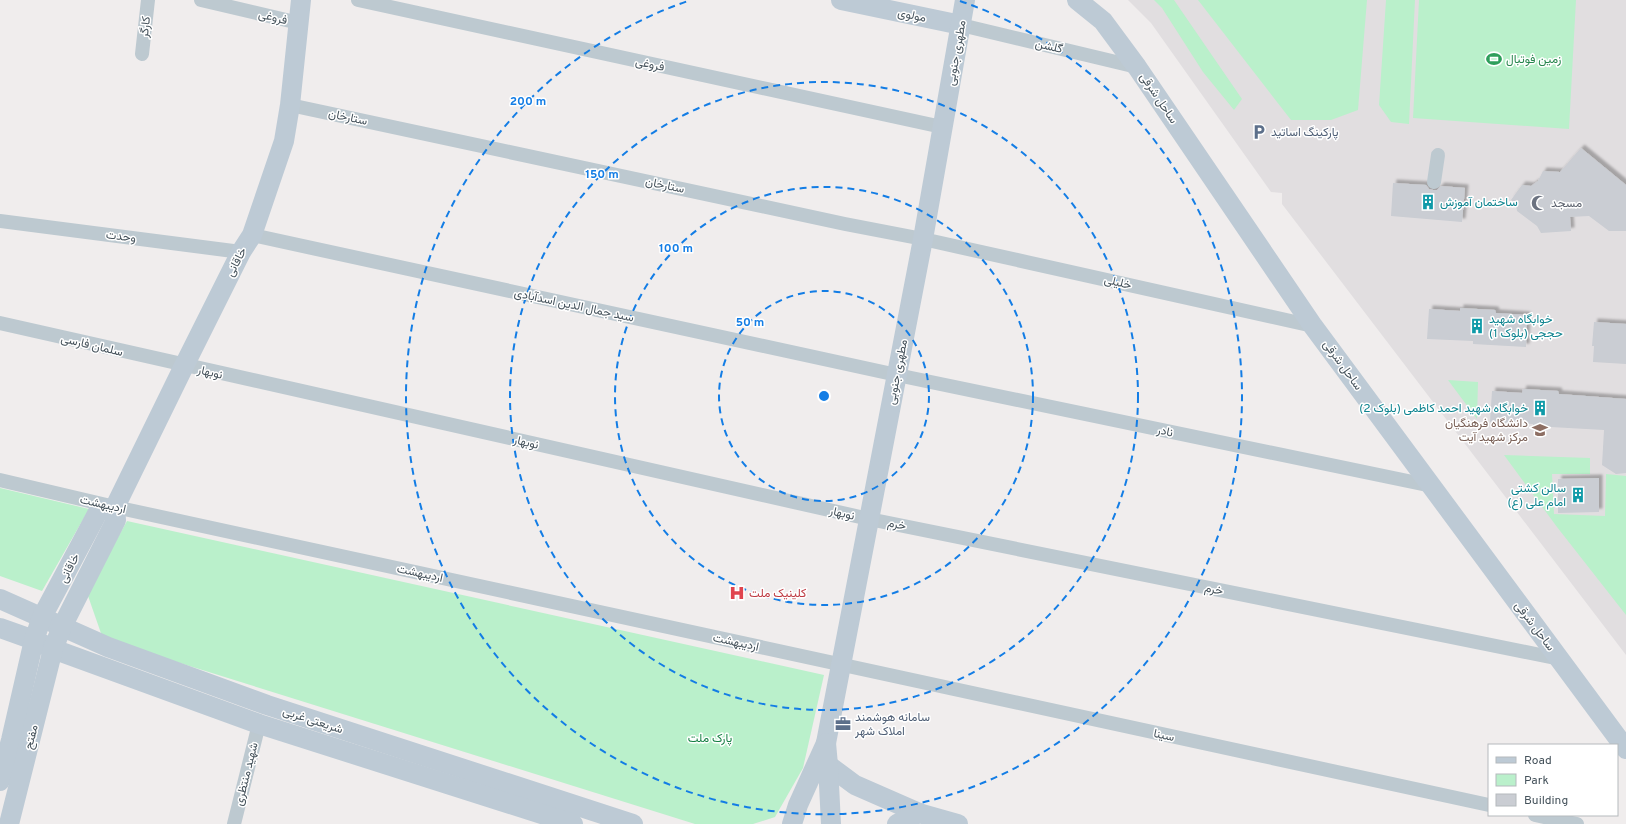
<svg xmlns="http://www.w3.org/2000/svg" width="1626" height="824" font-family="Overpass,Vazirmatn,sans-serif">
	<defs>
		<filter id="shadow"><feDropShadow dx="3.5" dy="-3.5" stdDeviation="1" flood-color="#0004"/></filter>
	</defs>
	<rect width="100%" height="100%" fill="#f0eded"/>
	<!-- education -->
	<path fill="#e1dee0" d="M1128,0H1626V655L1282,204V193L1271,192L1151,23Z"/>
	<!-- green -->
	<g fill="#baf0cb">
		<path d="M1154,0H1174L1242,99L1234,110L1203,72L1162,8Z"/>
		<path d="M1198,0H1367L1358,110L1331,120H1291Z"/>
		<path d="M1386,0H1415L1409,124L1391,122L1379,105Z"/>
		<path d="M1419,0H1576L1569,129L1413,118Z"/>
		<path d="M1448,380L1478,382L1477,419Z"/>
		<path d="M1504,455L1590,458V474H1552L1554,514L1605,516L1606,474L1626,476V615L1557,527Z"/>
		<path d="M0,488L89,509L42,591L0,576Z"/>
		<path d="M127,521L824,675L803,768L775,817L753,824H695L103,639L87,593Z"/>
	</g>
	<!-- building -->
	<g fill="#cacdd3" filter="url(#shadow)">
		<path d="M1581,148L1626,185V231H1609L1589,216L1570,217L1571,231L1541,233L1537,226L1517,211L1516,204L1511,200L1522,185L1531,186L1538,181L1543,171L1560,172Z"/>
		<path d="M1393,183L1426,185L1429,189L1433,190H1437L1441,186L1465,188L1462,222L1391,216Z"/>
		<path d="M1460,308L1495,310L1496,313L1527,315L1526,347L1473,344V341L1427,339L1429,309L1460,311Z"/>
		<path d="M1594,322L1626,324V364L1593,362L1594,346H1592Z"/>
		<path d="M1523,389L1558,391L1559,394L1626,399V473L1616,474L1602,465L1604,430L1533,426V424L1490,422L1492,391L1522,393Z"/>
		<path d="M1599,478V512L1558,513V479Z"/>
	</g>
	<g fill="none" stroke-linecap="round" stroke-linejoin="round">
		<!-- street -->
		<g stroke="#bdc9d0" stroke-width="14">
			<path d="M201,0L299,23"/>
			<path d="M358,0L942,127"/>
			<path d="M961,25L1137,67"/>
			<path d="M142,54L148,0"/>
			<path d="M290,105L845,224L923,239L1313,326"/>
			<path d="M1434,182L1438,155"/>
			<path d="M0,221L241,252"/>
			<path d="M252,235L897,375L1432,486"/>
			<path d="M0,323L869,519L1560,659"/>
			<path d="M0,480L115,507L1489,805"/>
			<path d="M1535,815L1577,824"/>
			<path d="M234,824L259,724"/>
		</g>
		<!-- secondary -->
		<g stroke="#bdcad5" stroke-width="20">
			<path d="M841,0L961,25"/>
			<path d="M1077,0L1103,21L1137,67L1313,326L1626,749"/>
			<path d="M0,599L108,647L267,705L633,824"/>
			<path d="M0,628L34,640L53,649L259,724L573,824"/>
			<path d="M826,743L923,239L965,0"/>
			<path d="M828,765L855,785L919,813"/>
			<path d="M0,781L11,740L34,640L42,617L98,512L115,507"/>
			<path d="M9,824L53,649L62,627L116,520L115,507L184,366L241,252L252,235L284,141L290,105L301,0"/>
			<path d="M792,824L798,805L826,743L828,765L831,824"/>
			<path d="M897,824L919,813L958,824"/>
		</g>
	</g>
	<!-- distance rings -->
	<g fill="none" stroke="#137de5" stroke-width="2" stroke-dasharray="7 5">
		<circle cx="824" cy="396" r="105"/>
		<circle cx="824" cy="396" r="209"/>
		<circle cx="824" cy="396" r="314"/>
		<path d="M960 1A418 418 0 1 1 688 1"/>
	</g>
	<!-- icons -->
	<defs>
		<symbol id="stadium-bare" viewBox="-9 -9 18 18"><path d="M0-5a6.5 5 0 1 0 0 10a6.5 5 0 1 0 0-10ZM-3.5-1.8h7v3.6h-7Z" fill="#2e9e5b" stroke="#fff" stroke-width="2.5" paint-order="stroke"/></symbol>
		<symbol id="parking-bare" viewBox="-9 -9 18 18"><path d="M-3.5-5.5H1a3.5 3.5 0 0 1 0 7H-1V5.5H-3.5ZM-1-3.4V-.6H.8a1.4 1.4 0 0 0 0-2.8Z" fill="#5c6f8a" stroke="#fff" stroke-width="2.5" paint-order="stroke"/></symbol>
		<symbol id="building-bare" viewBox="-9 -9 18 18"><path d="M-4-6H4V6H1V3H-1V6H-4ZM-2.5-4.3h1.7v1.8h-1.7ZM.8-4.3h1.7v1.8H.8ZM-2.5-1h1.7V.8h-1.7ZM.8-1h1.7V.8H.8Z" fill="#0f9aa8" stroke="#fff" stroke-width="2.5" paint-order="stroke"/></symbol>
		<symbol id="mosque-bare" viewBox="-9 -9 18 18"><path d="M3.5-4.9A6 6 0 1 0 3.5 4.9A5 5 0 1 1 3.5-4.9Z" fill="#6b7280" stroke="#fff" stroke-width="2.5" paint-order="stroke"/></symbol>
		<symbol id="university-bare" viewBox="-9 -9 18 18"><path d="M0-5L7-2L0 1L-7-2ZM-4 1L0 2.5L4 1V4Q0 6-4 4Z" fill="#8d6e63" stroke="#fff" stroke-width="2.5" paint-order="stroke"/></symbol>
		<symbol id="hospital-bare" viewBox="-9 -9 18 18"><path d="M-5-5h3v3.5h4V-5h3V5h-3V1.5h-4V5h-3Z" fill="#e0444e" stroke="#fff" stroke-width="2.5" paint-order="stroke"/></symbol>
		<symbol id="office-bare" viewBox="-9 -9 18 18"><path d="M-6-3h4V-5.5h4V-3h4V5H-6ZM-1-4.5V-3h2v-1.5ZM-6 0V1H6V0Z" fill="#5c6f8a" stroke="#fff" stroke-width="2.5" paint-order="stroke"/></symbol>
	</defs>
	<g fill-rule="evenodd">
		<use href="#stadium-bare" x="1483" y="48" width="22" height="22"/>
		<use href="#parking-bare" x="1248" y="121" width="22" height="22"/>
		<use href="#building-bare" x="1417" y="191" width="22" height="22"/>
		<use href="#mosque-bare" x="1528" y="192" width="22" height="22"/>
		<use href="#building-bare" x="1466" y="315" width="22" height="22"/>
		<use href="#building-bare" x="1529" y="397" width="22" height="22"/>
		<use href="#university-bare" x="1529" y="419" width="22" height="22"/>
		<use href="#building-bare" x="1567" y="484" width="22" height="22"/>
		<use href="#hospital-bare" x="726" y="582" width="22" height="22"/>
		<use href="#office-bare" x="832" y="713" width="22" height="22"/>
	</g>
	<g text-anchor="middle" stroke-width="3" stroke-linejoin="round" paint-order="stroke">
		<!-- street labels -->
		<g font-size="12" fill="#45525b" stroke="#fff">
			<text transform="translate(912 15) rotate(12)" y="4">مولوی</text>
			<text transform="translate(273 17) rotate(13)" y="4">فروغی</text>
			<text transform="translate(145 27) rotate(-84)" y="4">کارگر</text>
			<text transform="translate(1049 46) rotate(13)" y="4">گلشن</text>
			<text transform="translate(956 53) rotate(-80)" y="4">مطهری جنوبی</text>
			<text transform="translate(650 64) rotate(12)" y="4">فروغی</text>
			<text transform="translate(1159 98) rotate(56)" y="4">ساحل شرقی</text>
			<text transform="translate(348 117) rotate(12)" y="4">ستارخان</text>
			<text transform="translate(665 185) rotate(12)" y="4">ستارخان</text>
			<text transform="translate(121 236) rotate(7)" y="4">وحدت</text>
			<text transform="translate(236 262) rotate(-62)" y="4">خاقانی</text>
			<text transform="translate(1118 282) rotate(13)" y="4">خلیلی</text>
			<text transform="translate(574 305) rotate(12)" y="4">سید جمال الدین اسدآبادی</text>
			<text transform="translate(92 345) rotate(13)" y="4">سلمان فارسی</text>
			<text transform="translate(1343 365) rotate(54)" y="4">ساحل شرقی</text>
			<text transform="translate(210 372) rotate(13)" y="4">نوبهار</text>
			<text transform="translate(897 372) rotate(-79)" y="4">مطهری جنوبی</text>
			<text transform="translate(1165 431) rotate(12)" y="4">نادر</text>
			<text transform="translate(526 442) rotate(13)" y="4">نوبهار</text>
			<text transform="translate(103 504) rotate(13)" y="4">اردیبهشت</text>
			<text transform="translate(842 513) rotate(13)" y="4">نوبهار</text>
			<text transform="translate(897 524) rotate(11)" y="4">خرم</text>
			<text transform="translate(69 568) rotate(-63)" y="4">خاقانی</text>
			<text transform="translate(420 573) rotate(12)" y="4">اردیبهشت</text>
			<text transform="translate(1214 589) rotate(11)" y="4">خرم</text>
			<text transform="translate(1535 626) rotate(53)" y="4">ساحل شرقی</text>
			<text transform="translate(736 642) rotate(12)" y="4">اردیبهشت</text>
			<text transform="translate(313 720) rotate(18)" y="4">شریعتی غربی</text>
			<text transform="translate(1164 735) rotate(12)" y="4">سینا</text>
			<text transform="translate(31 737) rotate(-76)" y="4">مفتح</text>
			<text transform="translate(246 774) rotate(-76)" y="4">شهید منتظری</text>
		</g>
		<!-- leisure labels -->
		<g font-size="12" fill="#27864d" stroke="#fff" text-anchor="start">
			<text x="1506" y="63">زمین فوتبال</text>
		</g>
		<!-- service labels -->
		<g font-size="12" fill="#4e5e75" stroke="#fff" text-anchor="start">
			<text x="1271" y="136">پارکینگ اساتید</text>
			<text x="855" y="721">سامانه هوشمند<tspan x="855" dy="14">املاک شهر</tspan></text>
		</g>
		<!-- culture labels -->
		<g font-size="12" fill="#0d838f" stroke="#fff" text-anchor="start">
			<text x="1440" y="206">ساختمان آموزش</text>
			<text x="1489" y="323">خوابگاه شهید<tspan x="1489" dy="14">حججی (بلوک 1)</tspan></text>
			<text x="1528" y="412" text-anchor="end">خوابگاه شهید احمد کاظمی (بلوک 2)</text>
			<text x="1566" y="492" text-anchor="end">سالن کشتی<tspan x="1566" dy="14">امام علی (ع)</tspan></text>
		</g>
		<!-- worship labels -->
		<g font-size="12" fill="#5b616d" stroke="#fff" text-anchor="start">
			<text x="1551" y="207">مسجد</text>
		</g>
		<!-- education labels -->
		<g font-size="12" fill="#785e54" stroke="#fff" text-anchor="end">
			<text x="1528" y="427">دانشگاه فرهنگیان<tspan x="1528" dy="14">مرکز شهید آیت</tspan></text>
		</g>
		<!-- health labels -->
		<g font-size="12" fill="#be3a42" stroke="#fff" text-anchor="start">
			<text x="749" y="597">کلینیک ملت</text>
		</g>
		<!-- park labels -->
		<g font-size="12" fill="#147f42" stroke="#fff">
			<text x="710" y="742">پارک ملت</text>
		</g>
	</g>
	<circle cx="824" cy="396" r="6" fill="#137de5" stroke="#fff" stroke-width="2"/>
	<g font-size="12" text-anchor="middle" font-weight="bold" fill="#137de5" stroke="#fff" stroke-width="3" stroke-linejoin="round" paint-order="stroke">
		<text x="528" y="105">200 m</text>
		<text x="602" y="178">150 m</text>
		<text x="676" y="252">100 m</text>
		<text x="750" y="326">50 m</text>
	</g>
	<!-- legend -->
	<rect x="1488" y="744" width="130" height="72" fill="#ffffff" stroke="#b5babd"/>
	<rect x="1496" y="757" width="20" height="6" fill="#bdcad5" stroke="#b5babd"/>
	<text x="1524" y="764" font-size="12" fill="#45525b">Road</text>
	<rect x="1496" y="774" width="20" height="12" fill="#baf0cb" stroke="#b5babd"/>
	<text x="1524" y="784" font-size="12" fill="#45525b">Park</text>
	<rect x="1496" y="794" width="20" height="12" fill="#cacdd3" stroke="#b5babd"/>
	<text x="1524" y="804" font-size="12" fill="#45525b">Building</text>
</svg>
